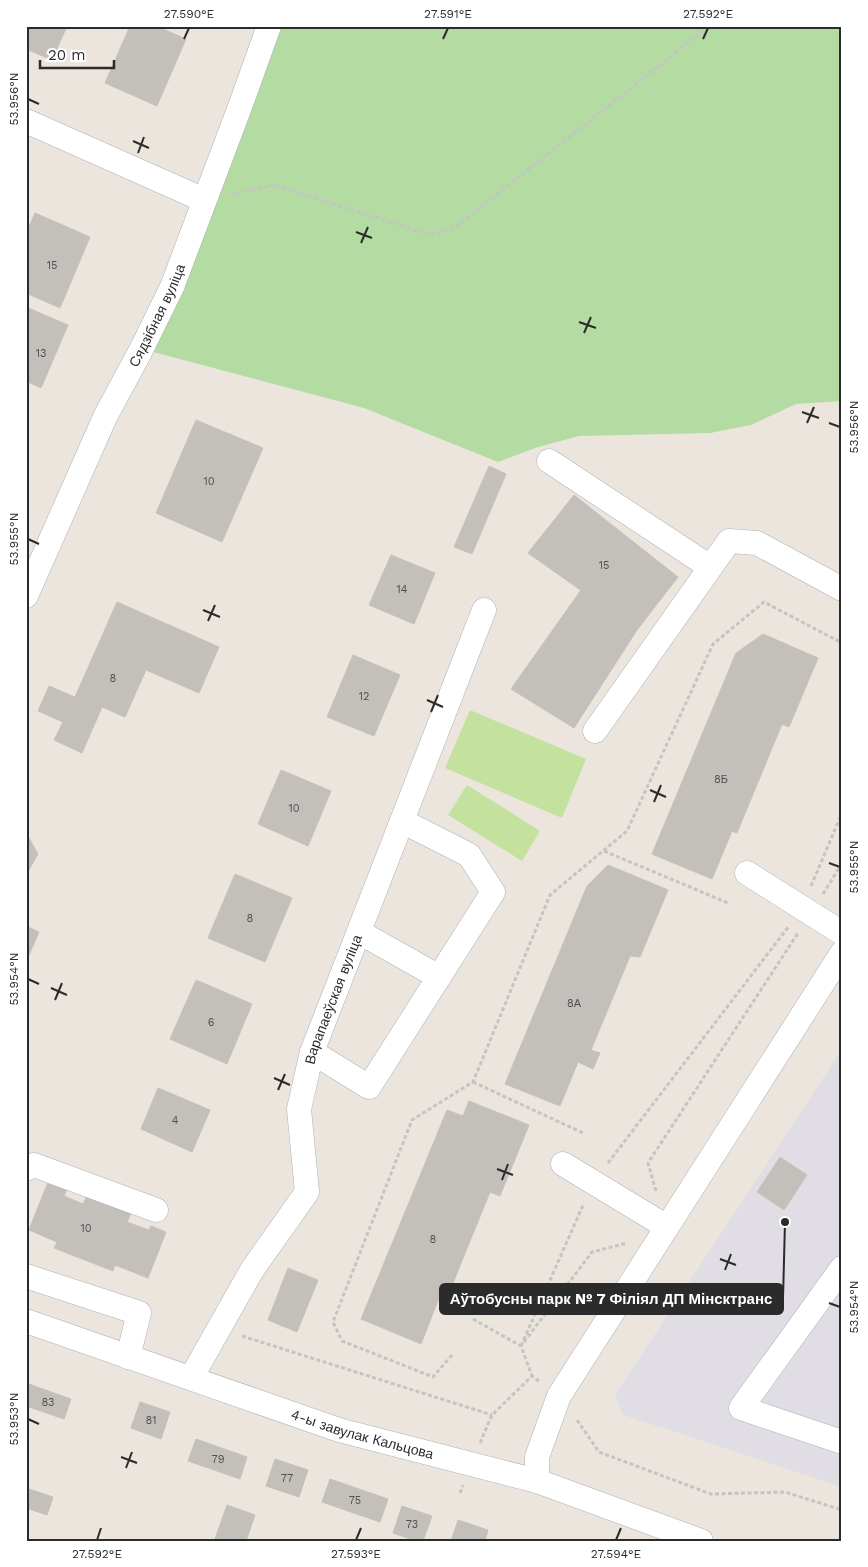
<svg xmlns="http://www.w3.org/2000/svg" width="868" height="1567" font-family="'Work Sans',sans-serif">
	<rect width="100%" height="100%" fill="#ebe5de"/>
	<!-- industrial -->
	<path fill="#e0dee4" d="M842,1049V1487L623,1415L615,1395Z"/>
	<!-- green -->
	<path fill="#b4dba1" d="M271,26H842V401L796,404L751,425L710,433L579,436L538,447L498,462L364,408L142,349Z"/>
	<!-- pitch -->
	<g fill="#c4e19e">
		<path d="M470,710L586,759L562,818L445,768Z"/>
		<path d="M467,785L540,831L522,861L448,815Z"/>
	</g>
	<!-- building -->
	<g fill="#c3bfbb" stroke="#c6c1b8">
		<path d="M27,26H67L52,60L26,49Z"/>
		<path d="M130,26H156L186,39L157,106L105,83Z"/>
		<path d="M35,213L90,237L60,308L26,293V234Z"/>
		<path d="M26,307L68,325L41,388L26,381Z"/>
		<path d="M196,420L263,448L222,542L156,513Z"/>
		<path d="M489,466L506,474L472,554L454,547Z"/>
		<path d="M574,495L678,577L637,630L528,553Z"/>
		<path d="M391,555L435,573L414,624L369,605Z"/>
		<path d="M581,590L637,630L574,728L511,689Z"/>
		<path d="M117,602L219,647L199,693L146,670L125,717L102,707L82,753L54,740L63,722L38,711L49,686L75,697Z"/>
		<path d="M763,634L818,658L789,727L782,724L737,833L732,831L712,879L652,854L736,653Z"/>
		<path d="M353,655L400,675L374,736L327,717Z"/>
		<path d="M281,770L331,791L308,846L258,824Z"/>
		<path d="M26,833L38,854L26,875Z"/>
		<path d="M608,865L668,890L640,957L630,956L591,1050L600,1053L593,1069L578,1062L560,1106L505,1084L587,886Z"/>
		<path d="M235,874L292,898L265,962L208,938Z"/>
		<path d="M26,926L39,932L26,962Z"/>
		<path d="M196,980L252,1004L227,1064L170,1039Z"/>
		<path d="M158,1088L210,1110L192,1152L141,1129Z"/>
		<path d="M469,1101L529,1125L500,1196L490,1192L453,1283L459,1285L452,1303L439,1298L421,1344L361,1319L447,1110L463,1116Z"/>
		<path d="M780,1157L807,1175L784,1210L757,1192Z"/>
		<path d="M48,1182L67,1189L64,1196L83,1204L87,1196L131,1213L127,1222L149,1230L151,1226L166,1232L148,1278L115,1265L113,1271L54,1248L57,1242L29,1230Z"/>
		<path d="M288,1268L318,1280L297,1332L268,1320Z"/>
		<path d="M26,1383L71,1399L64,1419L26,1406Z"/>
		<path d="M140,1402L170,1412L161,1439L131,1428Z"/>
		<path d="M196,1439L247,1457L240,1479L188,1461Z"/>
		<path d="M275,1459L308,1470L299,1497L266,1486Z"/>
		<path d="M330,1479L388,1499L380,1522L322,1502Z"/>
		<path d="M26,1488L53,1497L47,1515L26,1508Z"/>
		<path d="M227,1505L255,1515L246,1541H220L215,1539Z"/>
		<path d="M402,1506L432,1516L423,1541H416L393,1533Z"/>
		<path d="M458,1520L488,1530L485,1541H451Z"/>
	</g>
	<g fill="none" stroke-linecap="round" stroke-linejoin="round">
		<defs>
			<g id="minor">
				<path d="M26,121L204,200"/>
				<path d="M549,461L710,567"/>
				<path id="s1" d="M26,596L105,417L141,350L172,287L241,104L269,26"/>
				<path d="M595,731L729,541L757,543L842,589"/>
				<path d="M747,873L842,933"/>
				<path d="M359,932L439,977"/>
				<path d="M312,1052L369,1087L493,892L469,855L402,821"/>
				<path d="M563,1164L667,1227"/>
				<path d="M26,1169L34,1165L156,1210"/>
				<path d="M842,1268L741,1408L842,1442"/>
				<path d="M26,1276L139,1313L128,1357"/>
				<path id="s2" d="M26,1321L339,1430L537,1481L701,1541"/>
				<path id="s3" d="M191,1378L252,1270L307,1192L299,1109L312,1052L484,610"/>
				<path d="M537,1481V1457L559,1396L842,953"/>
			</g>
		</defs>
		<!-- minor casing -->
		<use href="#minor" stroke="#afb0b9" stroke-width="25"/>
		<!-- path -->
		<g stroke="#c4c4c4" stroke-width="3" stroke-dasharray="4 2.5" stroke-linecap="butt">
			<path d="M232,194L275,185L430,235L453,229L709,26"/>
			<path d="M604,851L728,903"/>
			<path d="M811,886L842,813"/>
			<path d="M823,894L842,863"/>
			<path d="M473,1082L583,1133"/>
			<path d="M608,1163L789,926"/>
			<path d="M656,1191L648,1163L798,933"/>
			<path d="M473,1319L521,1346L532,1376"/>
			<path d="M242,1336L492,1415"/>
			<path d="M524,1342L592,1252L627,1243"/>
			<path d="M521,1346L584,1203"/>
			<path d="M452,1355L433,1377L342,1341L333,1322L412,1120L473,1082L550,895L627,831L713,644L764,602L842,643"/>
			<path d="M577,1420L599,1452L711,1494L785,1492L842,1510"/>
			<path d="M480,1443L492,1415L532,1376L540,1382"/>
			<path d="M460,1493L463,1485"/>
		</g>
		<!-- minor -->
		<use href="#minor" stroke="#fff" stroke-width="24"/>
	</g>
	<!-- ticks -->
	<path fill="none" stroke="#2b2b2b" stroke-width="2" d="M184,39L189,28M443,39L448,28M703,39L708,28M28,99L39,104M133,141L149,148M138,153L144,137M356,232L372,238M361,243L368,227M579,322L596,328M584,333L591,317M802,412L819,418M807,423L814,407M829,423L840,427M28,539L39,544M203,610L220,617M208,621L215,605M427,700L443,707M431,712L438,695M650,790L666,797M654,802L661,785M829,863L840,867M28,979L39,984M51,988L67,995M55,1000L62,983M274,1078L290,1085M278,1090L285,1074M497,1169L513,1175M502,1180L508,1164M720,1259L736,1265M725,1270L731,1254M829,1303L840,1307M28,1419L39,1424M121,1457L137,1463M126,1468L132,1452M97,1540L101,1528M356,1540L361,1528M616,1540L621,1528"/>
	<g text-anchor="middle" stroke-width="4" stroke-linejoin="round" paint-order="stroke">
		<!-- number labels -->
		<g font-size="11" fill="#51504f">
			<text x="52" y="269">15</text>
			<text x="41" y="357">13</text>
			<text x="209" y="485">10</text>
			<text x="604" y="569">15</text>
			<text x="402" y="593">14</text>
			<text x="113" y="682">8</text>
			<text x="364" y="700">12</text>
			<text x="721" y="783">8Б</text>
			<text x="294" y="812">10</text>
			<text x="250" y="922">8</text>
			<text x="574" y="1007">8А</text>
			<text x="211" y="1026">6</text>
			<text x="175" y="1124">4</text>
			<text x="86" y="1232">10</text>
			<text x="433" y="1243">8</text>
			<text x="48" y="1406">83</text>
			<text x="151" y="1424">81</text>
			<text x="218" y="1463">79</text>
			<text x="287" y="1482">77</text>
			<text x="355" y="1504">75</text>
			<text x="412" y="1528">73</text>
		</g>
		<!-- street labels -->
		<g font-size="14" fill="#2b2b2b" stroke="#fff">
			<text dy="5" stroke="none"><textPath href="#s1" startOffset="310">Сядзібная вуліца</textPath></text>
			<text dy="5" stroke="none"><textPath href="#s3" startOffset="418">Варапаеўская вуліца</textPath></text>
			<text dy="5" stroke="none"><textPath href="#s2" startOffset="355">4-ы завулак Кальцова</textPath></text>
		</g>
	</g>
	<!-- callouts -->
	<path fill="none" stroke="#2b2b2b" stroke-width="2" d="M785 1222L783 1299"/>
	<circle fill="#2b2b2b" stroke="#fff" stroke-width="2" cx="785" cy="1222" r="5"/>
	<rect fill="#2b2b2b" stroke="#2b2b2b" stroke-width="2" x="440" y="1284" width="343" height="30" rx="5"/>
	<g font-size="15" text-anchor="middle" font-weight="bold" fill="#fff">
		<text x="611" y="1304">Аўтобусны парк № 7 Філіял ДП Мінсктранс</text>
	</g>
	<!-- border -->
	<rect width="868" height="1567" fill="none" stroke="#ffffff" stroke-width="55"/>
	<!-- scale -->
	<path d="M40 60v8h74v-8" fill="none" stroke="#2b2b2b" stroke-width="2.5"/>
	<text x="48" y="60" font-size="15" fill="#2b2b2b" stroke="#ffffff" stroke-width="4" paint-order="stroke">20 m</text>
	<rect x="28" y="28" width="812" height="1512" fill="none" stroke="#2b2b2b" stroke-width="2"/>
	<g font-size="12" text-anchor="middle" fill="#2b2b2b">
		<text x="189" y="18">27.590°E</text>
		<text x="448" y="18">27.591°E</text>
		<text x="708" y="18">27.592°E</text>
		<text transform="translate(14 99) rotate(-90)" y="4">53.956°N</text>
		<text transform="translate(854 427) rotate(-90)" y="4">53.956°N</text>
		<text transform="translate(14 539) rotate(-90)" y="4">53.955°N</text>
		<text transform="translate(854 867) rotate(-90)" y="4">53.955°N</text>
		<text transform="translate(14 979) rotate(-90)" y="4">53.954°N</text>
		<text transform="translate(854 1307) rotate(-90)" y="4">53.954°N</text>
		<text transform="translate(14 1419) rotate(-90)" y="4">53.953°N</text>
		<text x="97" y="1558">27.592°E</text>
		<text x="356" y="1558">27.593°E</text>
		<text x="616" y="1558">27.594°E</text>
	</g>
</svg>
